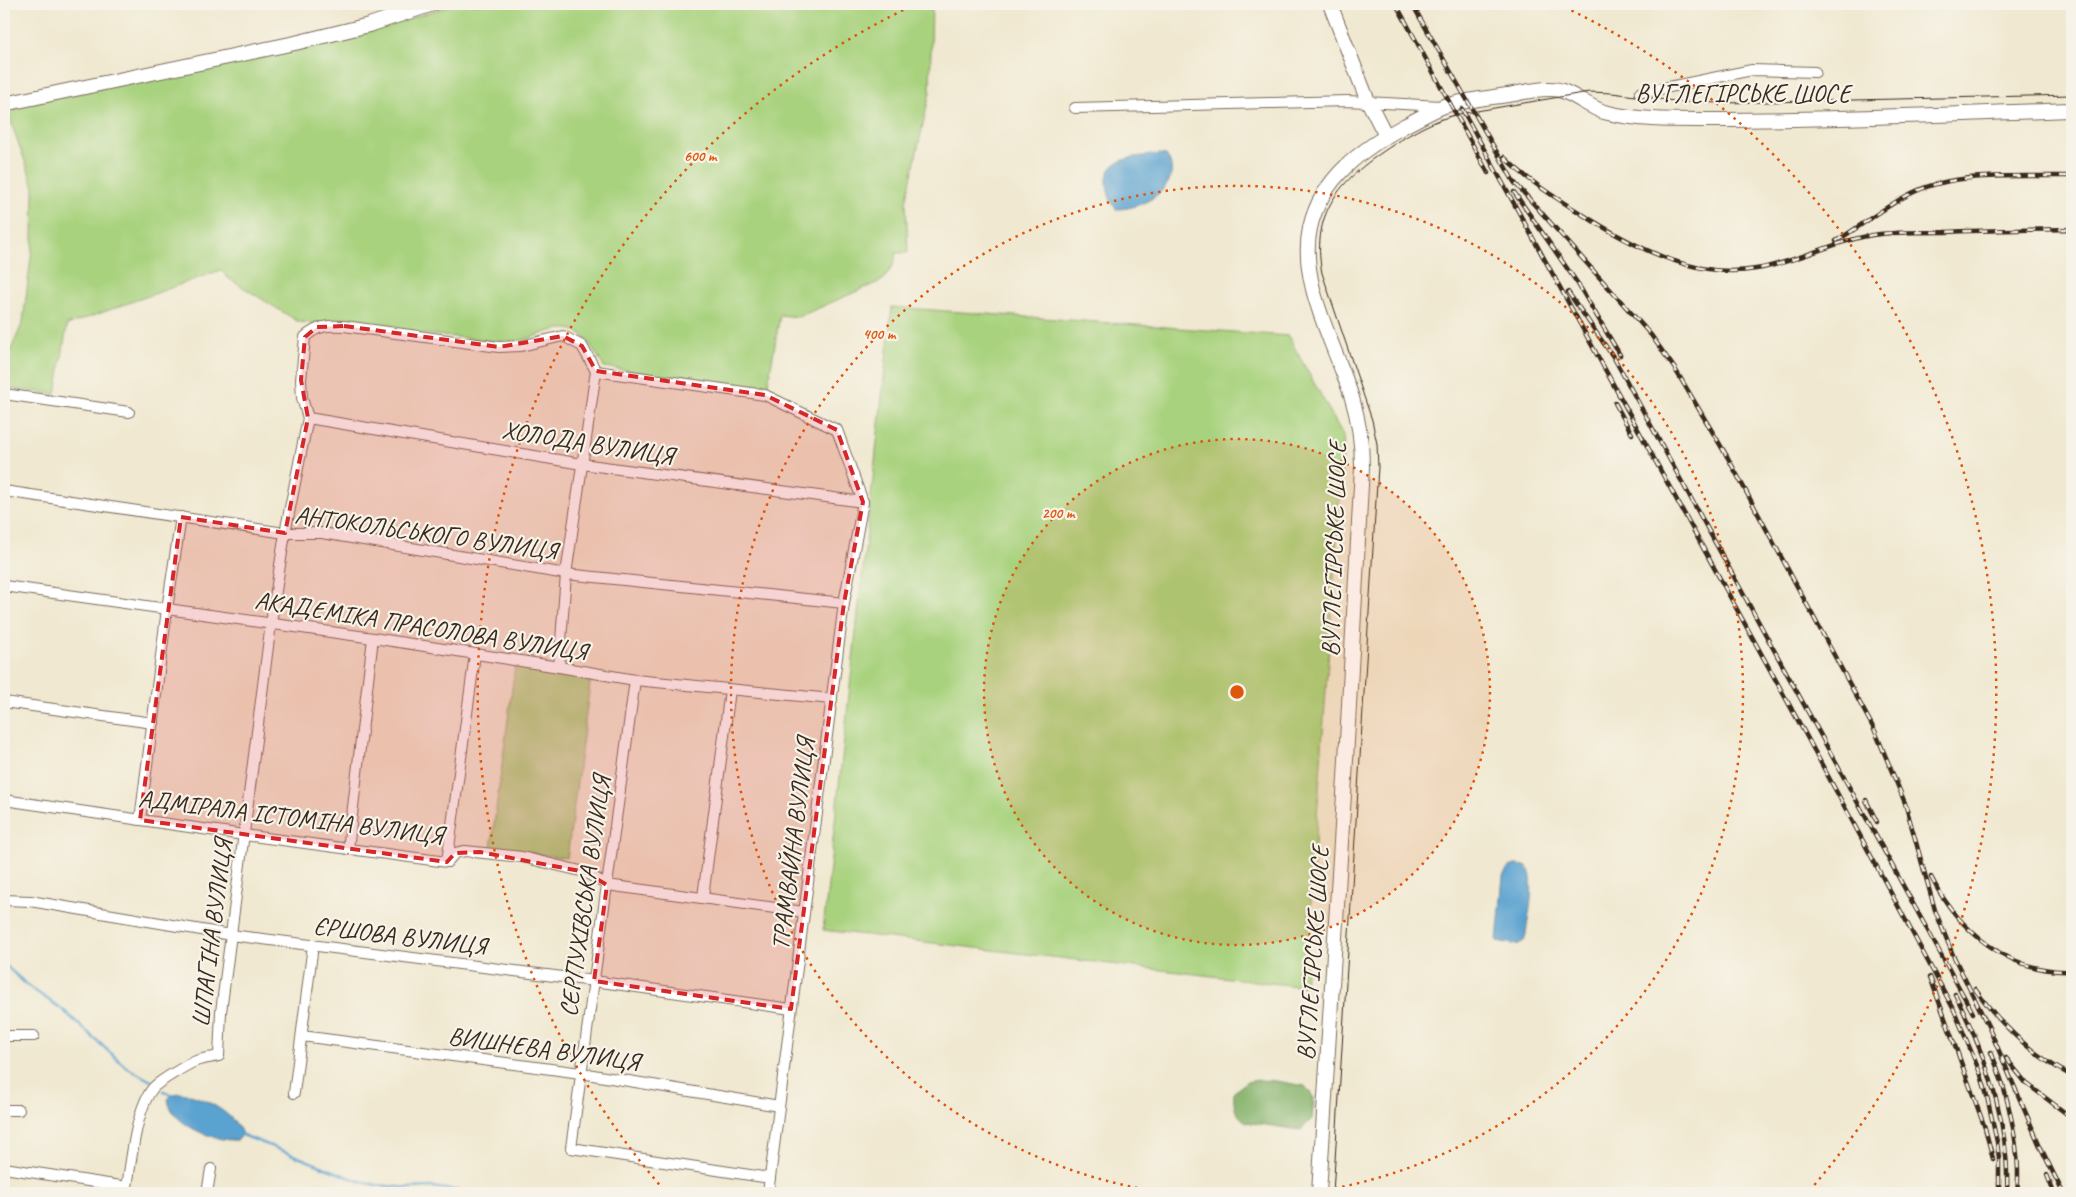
<svg xmlns="http://www.w3.org/2000/svg" width="2076" height="1197" font-family="Caveat,sans-serif">
	<rect width="100%" height="100%" fill="#f7f3e8"/>
	<filter id="ink" filterUnits="userSpaceOnUse"><feTurbulence type="fractalNoise" baseFrequency=".02" numOctaves="2"/><feDisplacementMap in="SourceGraphic" scale="10" xChannelSelector="R" yChannelSelector="G"/><feConvolveMatrix kernelMatrix="1 2 1 2 8 2 1 2 1" color-interpolation-filters="sRGB"/></filter>
	<filter id="wash" filterUnits="userSpaceOnUse"><feTurbulence type="fractalNoise" baseFrequency=".0096" numOctaves="4" result="noise"/><feDisplacementMap in="SourceGraphic" scale="20" xChannelSelector="R" yChannelSelector="G"/><feGaussianBlur stdDeviation="1.12" result="paint"/><feColorMatrix in="noise" values="0 0 0 0 0 0 0 0 0 0 0 0 0 0 0 0 0 1.4 0 .05"/><feComposite in="paint" operator="in"/></filter>
	<g filter="url(#wash)">
		<rect width="100%" height="100%" fill="#f0e8d0"/>
		<!-- green -->
		<g fill="#a8d27d" stroke="#727e4e">
			<path d="M455,4H932L930,92L906,202L908,253H896L894,264L883,280L798,317L780,315L767,390L604,367C597,356 591,342 581,334C564,322 544,334 527,339C521,341 514,341 507,342L299,322L228,278L221,270L67,325L56,394L4,388V359H7L23,322L33,241L34,187L6,108L372,30Z"/>
			<path d="M892,307L1288,336L1344,437L1305,987L823,930Z"/>
			<path d="M515,666L591,676L567,858L491,848Z"/>
		</g>
		<!-- forest -->
		<path fill="#86b46c" stroke="#606f45" d="M1259,1080L1276,1081L1305,1086L1314,1098L1312,1119L1301,1130L1246,1122C1235,1115 1233,1104 1234,1092L1246,1082Z"/>
		<!-- water -->
		<g fill="#5aa2d0" stroke="#4a6677">
			<path d="M1161,154L1166,155C1187,185 1142,210 1116,209C1110,201 1108,194 1107,184C1105,155 1140,157 1161,154Z"/>
			<path d="M1515,865L1527,866C1537,881 1528,917 1526,934L1524,941L1517,945L1497,941L1503,876L1508,868Z"/>
			<path d="M179,1093C199,1094 237,1114 242,1135L238,1140C215,1142 171,1125 168,1099L172,1095Z"/>
		</g>
		<g fill="none" stroke-linecap="round" stroke-linejoin="round">
			<!-- stream -->
			<g stroke="#5aa2d0" stroke-width="2.5">
				<path d="M4,964L28,986L63,1010L126,1067L151,1081"/>
				<path d="M163,1091L175,1096"/>
				<path d="M240,1134L356,1180L376,1185L409,1188L431,1187L476,1193"/>
			</g>
		</g>
	</g>
	<g filter="url(#ink)">
		<g fill="none" stroke-linecap="round" stroke-linejoin="round">
			<defs>
				<g id="street">
					<path d="M1640,93L1752,70L1815,72"/>
					<path d="M1075,108L1347,101L1441,106"/>
					<path d="M4,394L129,412"/>
					<path d="M308,418L582,464L863,502"/>
					<path d="M4,491L285,533H322L566,574L844,603"/>
					<path d="M4,586L373,638L559,667L635,680L832,699"/>
					<path d="M559,667L566,574L596,371"/>
					<path d="M635,680L571,1148L770,1178"/>
					<path d="M4,702L153,723"/>
					<path d="M4,800L244,835L447,862"/>
					<path d="M140,820L167,609L181,517"/>
					<path d="M348,849L373,638"/>
					<path d="M447,862L455,853L465,851L522,857L585,872L607,885L804,912"/>
					<path d="M447,862L475,654"/>
					<path d="M703,897L730,690"/>
					<path d="M4,900L30,901L231,935L594,981L791,1009"/>
					<path d="M4,1036H34"/>
					<path d="M302,1036L581,1073L779,1106"/>
					<path d="M294,1093L313,945"/>
					<path d="M4,1110H19"/>
					<path d="M4,1168L127,1187"/>
					<path d="M126,1193C131,1165 135,1110 153,1088C158,1082 188,1064 196,1061C203,1058 211,1058 219,1056L221,1012L271,623L285,533L308,418L302,398L301,380L305,337C317,326 328,325 344,326L499,347L521,346L563,336L582,346L596,371L765,395L837,430L863,502"/>
					<path d="M207,1193L211,1169"/>
					<path d="M768,1193L844,603L863,502"/>
				</g>
				<g id="secondary">
					<path d="M1330,4L1367,99L1386,136"/>
					<path d="M4,104L295,43L369,25L433,4"/>
					<path d="M1319,1193L1345,778L1362,467C1362,443 1359,421 1352,398C1336,346 1298,283 1310,228C1321,178 1363,148 1406,125C1418,119 1431,111 1444,106C1465,100 1487,98 1508,95C1522,93 1537,88 1551,89C1569,89 1586,106 1604,112C1638,121 1677,120 1712,120C1832,120 1952,114 2072,110"/>
				</g>
			</defs>
			<!-- street casing -->
			<use href="#street" stroke="#7a6c5c" stroke-width="12"/>
			<!-- secondary casing -->
			<use href="#secondary" stroke="#7a6c5c" stroke-width="16"/>
			<!-- street -->
			<use href="#street" stroke="#fff" stroke-width="10"/>
			<!-- secondary -->
			<use href="#secondary" stroke="#fff" stroke-width="14"/>
			<!-- tram -->
			<path stroke="#3b2a1e" stroke-width="1" d="M1333,1193L1378,467L1377,444L1372,420L1322,273C1310,209 1344,177 1393,145C1413,132 1436,119 1459,114L1589,92L1612,93L1682,102L1724,103L2072,95"/>
			<defs>
				<g id="rail">
					<path d="M1396,4L1488,173"/>
					<path d="M1412,4L1514,182L1651,335L1675,369L1728,458L1875,731L1905,803L1935,910L1953,955L1990,1030L2040,1146L2063,1193"/>
					<path d="M1462,109L1807,737L1954,1010L1981,1075L1986,1092L1997,1142L1999,1158V1193"/>
					<path d="M1504,157C1526,179 1551,195 1577,211C1629,244 1692,280 1756,269C1799,262 1837,239 1880,234C1901,232 1922,232 1944,232C1987,230 2029,230 2072,229"/>
					<path d="M1514,192L1578,284L1620,355"/>
					<path d="M1836,241C1862,226 1886,205 1914,192C1960,171 2022,177 2072,176"/>
					<path d="M1568,292L1614,358L1973,1013"/>
					<path d="M1615,403L1632,434"/>
					<path d="M1866,800L1877,822"/>
					<path d="M1931,877C1958,930 2009,974 2072,971"/>
					<path d="M1930,977L1985,1128L1993,1159"/>
					<path d="M1975,989C2000,1024 2033,1056 2072,1076"/>
					<path d="M1955,994C1986,1055 2010,1124 2007,1193"/>
					<path d="M1991,1052C2007,1089 2022,1153 2017,1193"/>
					<path d="M2006,1058L2026,1083L2072,1118"/>
					<path d="M2047,1175L2054,1193"/>
				</g>
			</defs>
			<!-- rail casing -->
			<use href="#rail" stroke="#3b2a1e" stroke-width="4.5"/>
			<!-- rail -->
			<use href="#rail" stroke="#f7f3e8" stroke-width="2.5" stroke-dasharray="8" stroke-linecap="butt"/>
		</g>
	</g>
	<!-- marked area -->
	<path fill="#d62828" fill-opacity="0.2" stroke="#d62828" stroke-width="4" stroke-dasharray="10 6" stroke-linejoin="round" d="M344,326L499,347L563,336L582,346L596,371L765,395L837,430L863,502L844,603L791,1009L594,981L607,885L585,872L480,852L455,853L447,862L140,820L181,517L285,533L308,418L301,380L305,337L317,327Z"/>
	<!-- distance rings -->
	<circle cx="1237" cy="692" r="253" fill="#df570d" fill-opacity=".12"/>
	<g fill="none" stroke="#df570d" stroke-width="2.5" stroke-dasharray="2.5 5">
		<circle cx="1237" cy="692" r="253"/>
		<path d="M1167 1193A506 506 0 1 1 1307 1193"/>
		<path d="M664 1190A759 759 0 0 1 916 4M1558 4A759 759 0 0 1 1810 1190"/>
	</g>
	<g text-anchor="middle" stroke-width="4.5" stroke-linejoin="round" paint-order="stroke">
		<!-- street labels -->
		<g font-size="25" fill="#3b2a1e" stroke="#f7f3e8">
			<text x="1743" y="102">ВУГЛЕГІРСЬКЕ ШОСЕ</text>
			<text transform="translate(588 442) rotate(9)" y="9">ХОЛОДА ВУЛИЦЯ</text>
			<text transform="translate(426 532) rotate(8)" y="9">АНТОКОЛЬСЬКОГО ВУЛИЦЯ</text>
			<text transform="translate(1333 549) rotate(-88)" y="9">ВУГЛЕГІРСЬКЕ ШОСЕ</text>
			<text transform="translate(421 625) rotate(9)" y="9">АКАДЕМІКА ПРАСОЛОВА ВУЛИЦЯ</text>
			<text transform="translate(291 816) rotate(7)" y="9">АДМІРАЛА ІСТОМІНА ВУЛИЦЯ</text>
			<text transform="translate(792 844) rotate(-83)" y="9">ТРАМВАЙНА ВУЛИЦЯ</text>
			<text transform="translate(584 896) rotate(-82)" y="9">СЕРПУХІВСЬКА ВУЛИЦЯ</text>
			<text transform="translate(211 933) rotate(-83)" y="9">ШПАГІНА ВУЛИЦЯ</text>
			<text transform="translate(400 935) rotate(7)" y="9">ЄРШОВА ВУЛИЦЯ</text>
			<text transform="translate(1312 953) rotate(-86)" y="9">ВУГЛЕГІРСЬКЕ ШОСЕ</text>
			<text transform="translate(544 1048) rotate(8)" y="9">ВИШНЕВА ВУЛИЦЯ</text>
		</g>
	</g>
	<circle cx="1237" cy="692" r="8" fill="#df570d" stroke="#f7f3e8" stroke-width="2.5"/>
	<g font-size="15" text-anchor="middle" font-weight="bold" fill="#df570d" stroke="#f7f3e8" stroke-width="4.5" stroke-linejoin="round" paint-order="stroke">
		<text x="700" y="161">600 m</text>
		<text x="879" y="339">400 m</text>
		<text x="1058" y="518">200 m</text>
	</g>
	<!-- margin -->
	<rect width="2076" height="1197" fill="none" stroke="#f7f3e8" stroke-width="20"/>
</svg>
